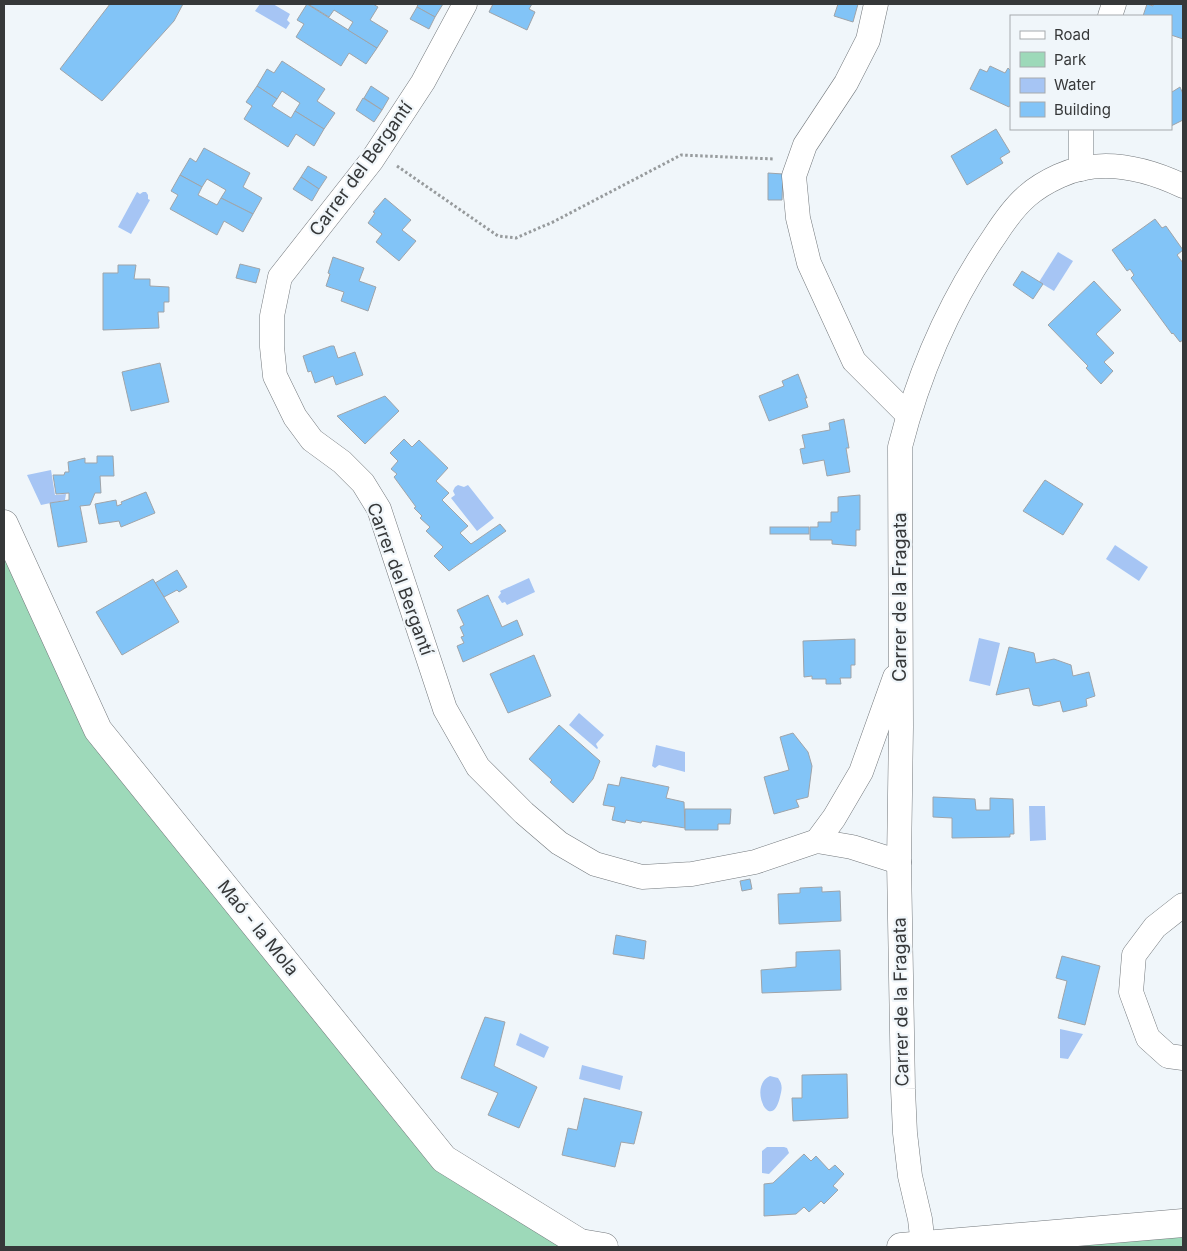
<svg xmlns="http://www.w3.org/2000/svg" width="1187" height="1251" font-family="Inter,sans-serif">
	<rect width="100%" height="100%" fill="#f0f6fa"/>
	<!-- green -->
	<g fill="#9dd9b9">
		<path d="M4,524L98,730L444,1159L604,1247H4Z"/>
		<path d="M1183,1224V1247H901Z"/>
	</g>
	<!-- water -->
	<g fill="#a6c5f4">
		<path d="M260,4H273L290,14L287,20L290,23L286,29L255,11Z"/>
		<path d="M137,192L140,194L143,192H146L148,195V199L150,200L131,234L118,227Z"/>
		<path d="M1058,252L1073,261L1054,291L1039,282Z"/>
		<path d="M51,470L55,495L66,494L65,500L41,505L27,475Z"/>
		<path d="M458,485L464,487L468,485L494,518L477,531L451,498L455,495L453,491L455,487Z"/>
		<path d="M1115,545L1148,567L1139,581L1106,559Z"/>
		<path d="M529,578L535,592L507,605L505,602L502,603L498,597L501,593L500,591Z"/>
		<path d="M979,638L1000,643L990,686L969,681Z"/>
		<path d="M579,713L604,735L596,744L598,748L597,749L569,725Z"/>
		<path d="M656,745L685,752V772L659,765L655,768L652,766Z"/>
		<path d="M1029,806H1045L1046,840L1030,841Z"/>
		<path d="M1060,1029L1083,1034L1068,1059L1060,1058Z"/>
		<path d="M520,1033L549,1047L544,1058L516,1045Z"/>
		<path d="M582,1065L623,1076L620,1090L579,1079Z"/>
		<path d="M770,1076L778,1078C783,1085 782,1089 780,1097C771,1135 747,1086 770,1076Z"/>
		<path d="M767,1147H784L787,1148L789,1153L769,1174L762,1173V1151Z"/>
	</g>
	<!-- building -->
	<g fill="#82c4f7" stroke="#9fa4a9">
		<path d="M110,4H183L174,21L102,101L60,69Z"/>
		<path d="M307,4L377,48L366,64L349,53L341,66L296,37L304,24L297,20Z"/>
		<path d="M308,4H373L378,7L370,20L388,31L377,48L348,30L353,22L334,10L329,17Z"/>
		<path d="M418,4H443L435,17L417,7Z"/>
		<path d="M493,4H532L529,9L535,12L527,30L489,12Z"/>
		<path d="M838,4H858L853,22L834,16Z"/>
		<path d="M1147,4L1153,6V4H1183V39L1171,35V16H1143Z"/>
		<path d="M417,7L435,17L429,29L410,19Z"/>
		<path d="M282,61L325,89L317,101L335,113L324,129L295,111L300,103L282,91L277,99L257,86L267,69L274,73Z"/>
		<path d="M990,66L1005,73L1008,68L1010,70L1011,67V104L1009,107L970,89L980,69L987,72Z"/>
		<path d="M257,86L277,99L272,106L291,118L295,111L324,129L314,146L296,134L288,147L244,119L252,106L246,102Z"/>
		<path d="M371,86L389,98L382,110L364,98Z"/>
		<path d="M1180,87L1183,94V120L1171,126V89L1172,92Z"/>
		<path d="M363,98L382,110L374,122L356,110Z"/>
		<path d="M996,129L1010,152L1000,158L1003,163L967,185L951,156Z"/>
		<path d="M204,148L250,173L243,187L262,198L253,214L221,198L226,190L207,179L202,187L180,175L190,158L196,162Z"/>
		<path d="M308,166L327,177L319,189L301,177Z"/>
		<path d="M768,173L783,174L782,200H768Z"/>
		<path d="M180,175L202,187L198,195L217,205L221,198L253,214L243,232L224,221L217,235L170,209L178,195L171,191Z"/>
		<path d="M301,177L319,189L312,201L293,189Z"/>
		<path d="M385,198L411,220L402,230L416,241L399,261L376,242L382,234L368,223L375,213L373,212Z"/>
		<path d="M1155,219L1162,228L1166,226L1183,250L1177,255L1183,263V340L1180,342L1173,333L1172,334L1131,278L1134,275L1130,269L1127,271L1112,250Z"/>
		<path d="M333,257L364,268L359,281L376,287L368,311L341,301L344,292L326,286L330,274L328,273Z"/>
		<path d="M240,264L260,269L256,283L236,278Z"/>
		<path d="M118,265H136L134,279H150V286L169,287V302H164V312H158L159,328L103,330V273H118Z"/>
		<path d="M1022,271L1043,284L1033,299L1013,285Z"/>
		<path d="M1094,281L1121,310L1096,334L1114,353L1104,362L1113,371L1101,384L1086,368L1088,366L1048,325Z"/>
		<path d="M331,346H334L338,358L355,352L363,375L336,385L333,376L315,383L311,371L308,372L303,356Z"/>
		<path d="M160,363L169,402L131,411L122,372Z"/>
		<path d="M798,374L807,398H805L808,407L769,421L759,396L784,386L782,381Z"/>
		<path d="M385,396L399,411L365,444L337,416Z"/>
		<path d="M844,419L849,448H846L850,472L827,476L824,460L803,464L800,449L805,448L802,435L830,430L829,423Z"/>
		<path d="M404,439L412,447L419,440L448,468L436,481L449,493L442,500L468,526L460,533L471,544L500,524L506,531L449,571L434,556L443,547L426,531L430,527L420,518L422,516L414,508L416,507L394,477L397,474L391,469L398,461L390,453Z"/>
		<path d="M97,456H113L114,476H100L101,493H95L90,505L80,506L87,542L58,547L50,503L69,500V493L56,494L53,475H64L65,472H69L68,462L85,458V463H97Z"/>
		<path d="M1045,480L1083,504L1063,535L1023,511Z"/>
		<path d="M146,492L155,513L121,527L119,521L99,524L95,504L116,500L117,506L122,504L121,502Z"/>
		<path d="M860,495V530H856V546L832,544V540H810V527H818V522H831V512H838V497Z"/>
		<rect x="770" y="527" width="39" height="7"/>
		<path d="M177,570L187,587L179,592L177,590L164,597L155,583Z"/>
		<path d="M153,579L179,622L122,655L96,612Z"/>
		<path d="M488,595L502,627L517,620L523,635L463,662L457,646L464,643L461,637L464,636L460,627L464,625L457,610Z"/>
		<path d="M855,639V665H851V678H840L841,684H826V679H812V676L804,677L803,641Z"/>
		<path d="M1009,647L1034,653L1036,663L1054,659L1071,665L1073,676L1089,672L1095,696L1086,699L1087,706L1063,712L1060,701L1039,706L1033,705L1029,688L996,695Z"/>
		<path d="M534,655L551,696L508,713L490,674Z"/>
		<path d="M559,725L600,761L593,779L573,803L550,782L552,780L529,759Z"/>
		<path d="M793,733L808,752L812,766L808,797L796,800L799,807L774,814L764,777L789,770L780,737Z"/>
		<path d="M621,777L669,787L666,798L684,802L685,828L642,821L641,823L626,820L625,823L612,820L615,807L603,805L608,784L619,786Z"/>
		<path d="M933,797L975,799L976,810H990V798L1013,799L1014,834H1010V837L952,838V818L933,817Z"/>
		<path d="M685,809H731L730,824H718V830H685Z"/>
		<path d="M750,879L752,889L742,891L740,881Z"/>
		<path d="M822,887V892L840,891L841,921L779,924L778,894L800,893V888Z"/>
		<path d="M616,935L646,941L644,959L613,954Z"/>
		<path d="M840,950L841,990L762,993L761,970L796,967V952Z"/>
		<path d="M1062,956L1100,966L1085,1025L1058,1018L1067,981L1056,978Z"/>
		<path d="M485,1017L505,1022L494,1066L537,1087L519,1128L488,1115L498,1093L461,1078Z"/>
		<path d="M847,1074L848,1118L793,1121L792,1098H802V1075Z"/>
		<path d="M584,1098L642,1112L634,1144L621,1142L615,1167L562,1155L568,1128L577,1130Z"/>
		<path d="M804,1154L811,1161L816,1156L829,1170L835,1165L844,1174L833,1186L838,1190L824,1204L821,1201L809,1212L804,1207L796,1214L764,1216V1184L773,1183Z"/>
	</g>
	<g fill="none" stroke-linecap="round" stroke-linejoin="round">
		<defs>
			<g id="street">
				<path d="M465,4L423,82L372,160L280,277L272,316V347L275,376L295,417L312,440L342,462L363,483L379,509L445,709L478,767L524,813L559,843L595,864L642,877L692,874L755,862L817,841L852,847L899,862"/>
				<path d="M876,4L868,40L846,83L805,145L794,176L798,218L809,263L854,361L908,415"/>
				<path d="M1110,16L1114,4"/>
				<path d="M1081,169V129"/>
				<path d="M817,841L834,818L861,772L895,677"/>
				<path d="M1183,905L1155,927L1134,955L1131,992L1148,1038L1168,1056L1183,1058"/>
				<path d="M923,1245L920,1219L910,1176L905,1133L903,1089L899,862L901,727L900,447C919,372 950,301 994,237C1003,223 1014,207 1027,196C1036,188 1048,181 1059,176C1100,157 1145,168 1183,186"/>
			</g>
			<g id="secondary">
				<path d="M4,524L98,730L444,1159L580,1243L604,1247"/>
				<path d="M901,1247L1183,1223"/>
			</g>
		</defs>
		<!-- street casing -->
		<use href="#street" stroke="#73787c" stroke-width="25"/>
		<!-- secondary casing -->
		<use href="#secondary" stroke="#73787c" stroke-width="29"/>
		<!-- path -->
		<path stroke="#979b9d" stroke-width="3" stroke-dasharray="2.5 2.5" stroke-linecap="butt" d="M397,166L498,236L516,238L553,222L681,155L774,159"/>
		<!-- street -->
		<use href="#street" stroke="#fff" stroke-width="24"/>
		<!-- secondary -->
		<use href="#secondary" stroke="#fff" stroke-width="28"/>
	</g>
	<g text-anchor="middle" stroke-width="4.5" stroke-linejoin="round" paint-order="stroke">
		<!-- street labels -->
		<g font-size="18" fill="#363839" stroke="#f0f6fa">
			<text transform="translate(361 169) rotate(-54)" y="6">Carrer del Bergantí</text>
			<text transform="translate(400 579) rotate(70)" y="6">Carrer del Bergantí</text>
			<text transform="translate(900 597) rotate(-90)" y="6">Carrer de la Fragata</text>
			<text transform="translate(258 928) rotate(51)" y="6">Maó - la Mola</text>
			<text transform="translate(901 1002) rotate(-91)" y="6">Carrer de la Fragata</text>
		</g>
	</g>
	<!-- border -->
	<rect width="1187" height="1251" fill="none" stroke="#363839" stroke-width="10"/>
	<!-- legend -->
	<rect x="1010" y="15" width="162" height="115" fill="#f0f6fa" stroke="#a6aaad"/>
	<rect x="1020" y="31" width="25" height="8" fill="#ffffff" stroke="#a6aaad"/>
	<text x="1054" y="40" font-size="15" fill="#363839">Road</text>
	<rect x="1020" y="52" width="25" height="15" fill="#9dd9b9" stroke="#a6aaad"/>
	<text x="1054" y="65" font-size="15" fill="#363839">Park</text>
	<rect x="1020" y="78" width="25" height="15" fill="#a6c5f4" stroke="#a6aaad"/>
	<text x="1054" y="90" font-size="15" fill="#363839">Water</text>
	<rect x="1020" y="102" width="25" height="15" fill="#82c4f7" stroke="#a6aaad"/>
	<text x="1054" y="115" font-size="15" fill="#363839">Building</text>
</svg>
